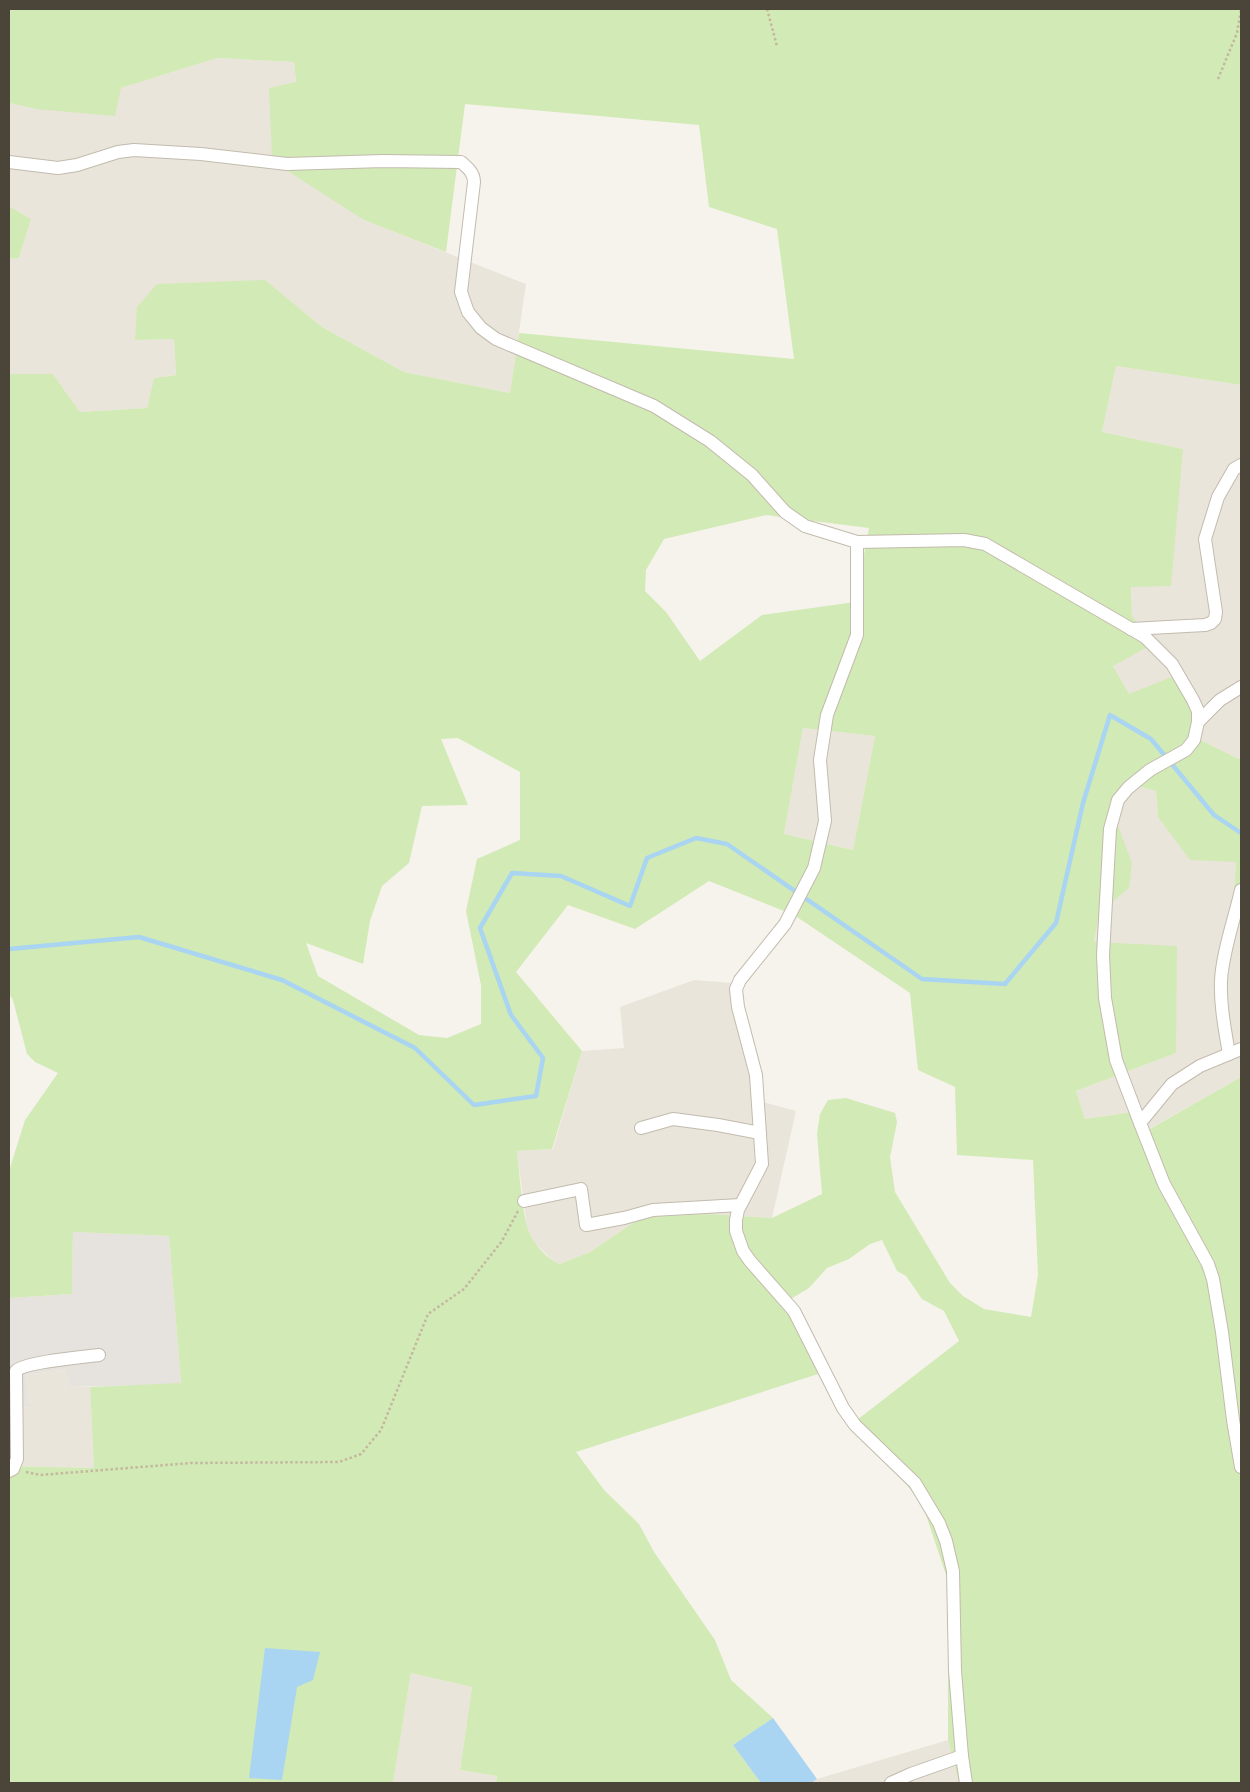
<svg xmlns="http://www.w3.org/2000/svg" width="1250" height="1792" font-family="Quicksand,sans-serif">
	<rect width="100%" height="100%" fill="#f6f3ec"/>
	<!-- residential -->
	<g fill="#eae5da">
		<path d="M217,58L294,62L296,82L364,220L526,284L510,393L404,372L322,327L264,280L135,340L174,339L176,375L154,378L147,408L80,412L53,374H9V259L19,258L31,219L9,206V103L36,109L121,88Z"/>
		<path d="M1116,366L1241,385V755L1239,759L1190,735L1129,694L1113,666L1132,616L1131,586L1183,449L1102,432Z"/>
		<path d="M803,728L875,736L853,850L784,834Z"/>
		<path d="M1127,783L1156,791L1158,817L1236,862L1234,889L1241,890V1077L1140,1134L1132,1112L1085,1119L1076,1091L1176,1053L1094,943L1111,808Z"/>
		<path d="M694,980L732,983L763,1102L796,1111L772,1218L709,1214L647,1217L633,1223L590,1252L560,1264L554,1262L535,1243L527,1228L517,1151L553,1149L582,1051L624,1048L620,1007Z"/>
		<path d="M66,1369L69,1387H90L94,1468L9,1466V1409L29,1407L26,1375Z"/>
		<path d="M411,1673L472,1687L460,1770L497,1776L496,1783H393Z"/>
		<path d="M948,1740L959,1783H811L817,1779Z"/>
	</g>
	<!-- industrial -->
	<path fill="#e6e2dd" d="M73,1232L169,1236L181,1384L69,1387L66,1369L26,1375L29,1407L9,1409V1298L72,1294Z"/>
	<!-- green -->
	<g fill="#d2eab5" fill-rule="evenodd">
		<path d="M9,9H1241V385L1116,366L1102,432L1183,449L1171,586L1131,587L1132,616L1153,644L1113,666L1129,694L1179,674L1196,701L1190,735L1239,759L1241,755V890L1234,889L1236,862L1190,860L1158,817L1156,791L1127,783L1111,808L1132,863L1129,888L1099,913L1094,942L1177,946L1176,1053L1076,1091L1085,1119L1132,1112L1141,1134L1241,1077V1783H959L948,1740V1581L923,1506L857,1420L959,1341L944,1311L922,1299L906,1276L897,1271L882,1240L870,1244L849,1259L827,1268L809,1288L789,1300L818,1374L576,1452L604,1490L639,1524L654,1552L715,1640L731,1680L773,1718L733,1745L761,1783H496L497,1776L460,1770L472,1687L411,1673L393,1783H9V1466L94,1468L90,1387L181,1383L169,1236L73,1232L72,1294L9,1298V1171L25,1120L58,1073L35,1062L27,1054L13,1000L9,994V374H53L80,412L147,408L154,378L176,375L174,339L135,340L137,307L157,284L265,280L322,327L404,372L510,393L519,333L794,359L777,229L709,207L699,125L465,104L446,252L364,220L272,161L269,88L296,82L294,62L217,58L121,88L115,116L36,109L9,103ZM766,515L869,528L855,602L762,615L700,661L666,612L645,591L646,570L664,539ZM803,728L875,736L853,850L784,834ZM458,738L520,772V840L477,859L466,911L481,985V1024L447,1038L419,1035L318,976L306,943L363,964L370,921L382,886L409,863L422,806L468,805L441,739ZM709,881L794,915L910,993L918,1070L955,1087L957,1155L1033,1160L1038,1275L1031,1317L984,1309L963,1296L950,1283L895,1192L890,1157L897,1122L895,1113L846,1098L828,1100L820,1114L817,1134L822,1194L772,1218L709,1214L647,1217L633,1223L590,1252L560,1264C546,1259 531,1241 527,1226C521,1202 520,1176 517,1151L552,1149L582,1051L516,972L568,905L635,929Z"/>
		<path d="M9,206L31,219L19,258L9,259Z"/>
	</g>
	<!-- water -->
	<g fill="#a9d4f2">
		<path d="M265,1648L320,1652L313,1680L297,1687L282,1780L249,1778Z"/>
		<path d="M773,1718L817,1779L811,1783H761L733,1745Z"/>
	</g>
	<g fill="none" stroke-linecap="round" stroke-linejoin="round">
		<!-- stream -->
		<path stroke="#a9d4f2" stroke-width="4.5" d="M9,949L139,937L282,980L415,1048L474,1105L536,1096L543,1058L511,1015L480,928L512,873L561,876L630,906L647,858L696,838L727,844L922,979L1005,984L1056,923L1083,803L1110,715L1151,739L1214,815L1241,833"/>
		<defs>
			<g id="minor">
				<path d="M9,162L58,168L77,165L118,152L134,150L201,154L287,164L383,161L461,162C468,168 474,173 474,182L461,292L468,312L481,328L496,339L654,406L710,441L752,475L785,512L805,526L857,542L964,540L985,544L1145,637L1172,664L1193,700L1198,711V722L1194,740L1186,750L1150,770L1128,788L1118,800L1110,829L1103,955L1105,998L1116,1060L1140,1123L1164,1184L1208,1264L1213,1279L1222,1332L1233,1420L1241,1467"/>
				<path d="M857,542V635L827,715L820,760L825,821L814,868L785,924L740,980L736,989L738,1007L756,1075L762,1164L738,1210L736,1220V1231L743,1251L750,1261L794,1311L843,1408L855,1425L915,1483L939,1523L946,1541L953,1571L955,1671L962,1756L966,1783"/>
				<path d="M1131,629L1205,625L1211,623L1215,619L1216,612L1205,539L1218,497L1234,469L1241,465"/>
				<path d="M1198,722L1220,700L1241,687"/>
				<path d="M1229,1054C1225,1030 1220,1005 1221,981C1222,954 1235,917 1241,890"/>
				<path d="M1140,1123L1172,1084L1200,1066L1241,1049"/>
				<path d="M641,1128L673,1119L718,1125L760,1133"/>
				<path d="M524,1201L581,1189L586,1225L624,1218L653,1210L740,1205"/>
				<path d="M9,1471L13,1469L17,1459L16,1371C24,1362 84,1357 99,1355"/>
				<path d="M891,1783L911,1774L962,1756"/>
			</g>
		</defs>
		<!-- minor casing -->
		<use href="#minor" stroke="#c2bbae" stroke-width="14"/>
		<!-- path -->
		<g stroke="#c4b79f" stroke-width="2.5" stroke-dasharray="2.5 2.5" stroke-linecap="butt">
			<path d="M767,9L777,46"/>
			<path d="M1218,79L1237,33L1241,10"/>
			<path d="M26,1472L40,1475L191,1463L339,1462L361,1454L381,1430L428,1314L464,1289L502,1241L518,1211"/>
		</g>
		<!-- minor -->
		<use href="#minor" stroke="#fff" stroke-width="12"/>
	</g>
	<!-- border -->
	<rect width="1250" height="1792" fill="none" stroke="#4b4439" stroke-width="20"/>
</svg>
